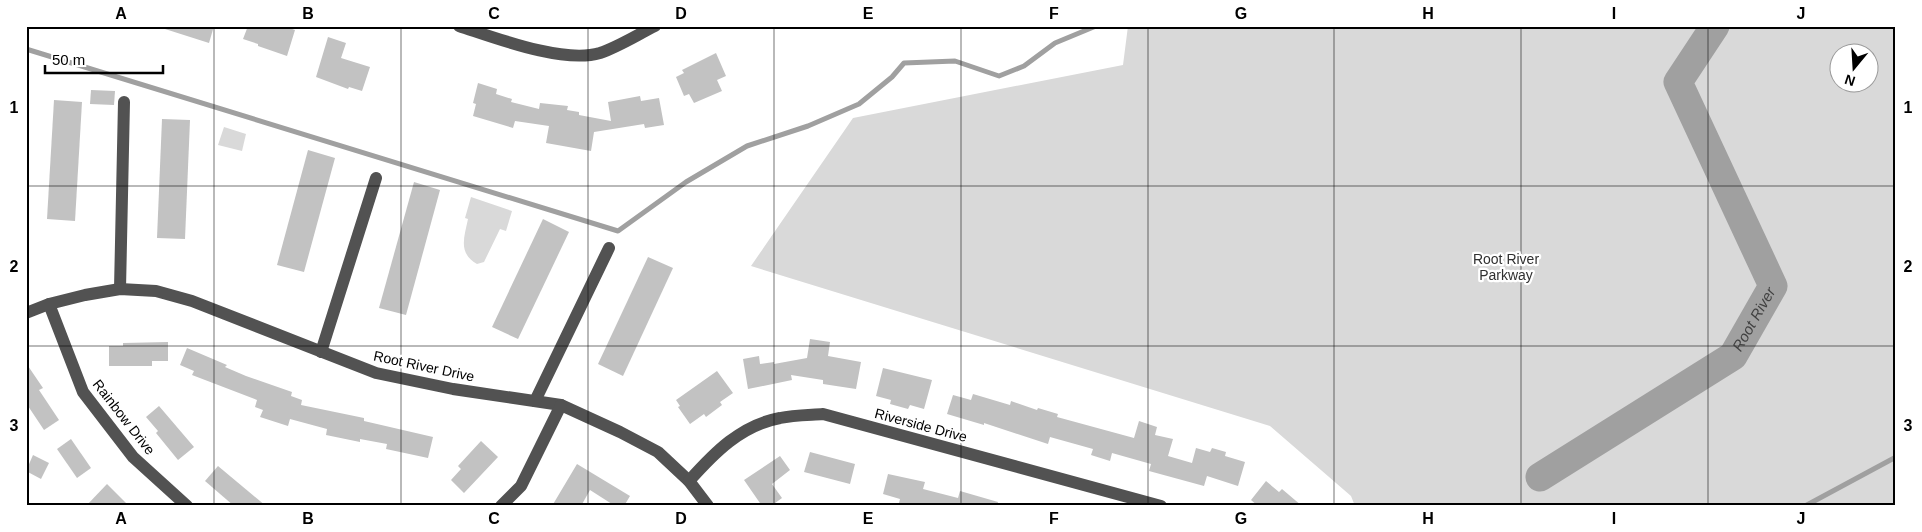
<svg xmlns="http://www.w3.org/2000/svg" width="1922" height="532" font-family="Helvetica,sans-serif">
	<rect width="100%" height="100%" fill="#fff"/>
	<!-- green -->
	<g fill="#d9d9d9" fill-rule="evenodd">
		<path d="M1128,26H1896V506H1355L1351,496L1270,426L751,266L853,118L1123,65ZM1840,52H1870V82H1840Z"/>
		<path d="M224,127L246,134L242,151L218,145Z"/>
		<path d="M471,197L512,211L506,231L500,229L484,262L477,264C458,253 464,238 468,219L465,218Z"/>
	</g>
	<g fill="none" stroke-linecap="round" stroke-linejoin="round">
		<!-- stream -->
		<g stroke="#a0a0a0" stroke-width="5">
			<path d="M26,49L618,231L686,182L747,146L808,126L859,104L892,77L904,63L955,61L999,76L1024,66L1055,43L1096,26"/>
			<path d="M1805,506L1896,457"/>
		</g>
		<!-- river -->
		<path stroke="#a0a0a0" stroke-width="29" id="s1" d="M1540,477L1733,356L1773,286L1678,82L1715,26"/>
	</g>
	<!-- building -->
	<g fill="#c2c2c2">
		<path d="M166,26H214L209,43L165,29Z"/>
		<path d="M248,26H284L295,30L287,56L258,46V44L243,39Z"/>
		<path d="M328,37L346,43L341,58L370,67L362,91L349,87L348,89L316,77Z"/>
		<path d="M716,53L726,76L717,80L722,91L694,103L689,94L684,96L676,77L684,73L682,70Z"/>
		<path d="M478,83L497,89L496,94L512,99L511,102L539,109L540,103L568,106L567,110L579,112V115L611,121L608,102L640,96L641,101L659,98L664,125L645,128L644,124L594,132L591,151L546,143L549,126L515,121L513,128L473,116L476,104L473,103Z"/>
		<path d="M91,90L115,91L114,105L90,104Z"/>
		<path d="M54,100L82,102L75,221L47,219Z"/>
		<path d="M162,119L190,120L185,239L157,238Z"/>
		<path d="M308,150L335,158L304,272L277,265Z"/>
		<path d="M414,182L440,190L406,315L379,308Z"/>
		<path d="M543,219L569,232L518,339L492,327Z"/>
		<path d="M648,257L673,268L623,376L598,364Z"/>
		<path d="M810,339L830,342L828,356L861,362L856,389L823,384V380L791,375L792,380L748,389L743,359L759,356L760,364L774,362V364L807,358Z"/>
		<path d="M168,342V361H152V366H109V346H123V343Z"/>
		<path d="M187,348L227,365L225,367L246,376L292,392L291,396L302,400L301,405L364,418V421L433,437L428,458L386,449L387,444L360,439V442L326,435L327,429L290,419L288,426L260,417L263,410L255,407L257,400L192,375L194,371L180,365Z"/>
		<path d="M26,363L43,388L39,390L59,420L44,430L26,403Z"/>
		<path d="M883,368L932,380L924,409L910,405L908,409L890,404L891,400L876,396Z"/>
		<path d="M717,371L733,393L720,402L722,405L706,417L704,414L690,424L678,407L680,406L676,400Z"/>
		<path d="M973,394L1010,405L1011,401L1037,410L1038,408L1058,414L1057,417L1134,438L1139,421L1157,427L1155,435L1173,439L1168,456L1192,463L1196,448L1210,452L1212,448L1226,452L1225,456L1245,462L1238,486L1207,476L1204,486L1149,471L1151,464L1112,453L1110,461L1091,455L1093,449L1050,437L1048,444L984,423V425L947,414L953,395L971,400Z"/>
		<path d="M159,406L194,447L178,460L156,433L158,431L146,417Z"/>
		<path d="M71,439L91,468L77,478L57,449Z"/>
		<path d="M481,441L498,457L464,493L451,480L461,469L458,466Z"/>
		<path d="M810,452L855,464L850,484L804,472Z"/>
		<path d="M33,455L49,463L41,479L26,471Z"/>
		<path d="M780,456L790,470L772,484L782,498L771,506H762L744,480Z"/>
		<path d="M577,464L630,496L624,506H615L590,490L581,506H552Z"/>
		<path d="M218,466L266,506H234L205,481Z"/>
		<path d="M888,474L925,482L923,489L958,498L960,491L998,502L997,506H908L899,503L900,499L883,494Z"/>
		<path d="M1266,481L1279,492L1282,489L1302,506H1258L1251,500Z"/>
		<path d="M107,484L129,506H86Z"/>
	</g>
	<g fill="none" stroke-linecap="round" stroke-linejoin="round">
		<!-- minor -->
		<g stroke="#525252" stroke-width="12">
			<path d="M459,26C496,38 563,64 600,53C618,47 637,35 655,26"/>
			<path d="M120,289L124,102"/>
			<path d="M49,304L83,392L133,457L187,506"/>
			<path d="M26,313L49,304L85,295L120,289L156,291L192,301L376,373L453,389L561,405L620,432L658,452L689,481L708,506"/>
			<path d="M321,352L376,178"/>
			<path d="M535,401L609,248"/>
			<path d="M689,481C714,453 741,425 780,418C793,415 809,415 823,414L1161,506"/>
			<path d="M501,506L521,486L561,405"/>
		</g>
	</g>
	<!-- grid -->
	<path fill="none" stroke="#000" stroke-width="1" stroke-opacity="0.55" d="M214,26V506M401,26V506M588,26V506M774,26V506M961,26V506M1148,26V506M1334,26V506M1521,26V506M1708,26V506M26,186H1896M26,346H1896"/>
	<g text-anchor="middle" stroke-width="4.5" stroke-linejoin="round" paint-order="stroke">
		<!-- park labels -->
		<g font-size="14" fill="#303030" stroke="#fff">
			<text x="1506" y="264">Root River<tspan x="1506" dy="16">Parkway</tspan></text>
		</g>
		<!-- street labels -->
		<g font-size="14" fill="#000" stroke="#fff">
			<text transform="translate(424 366) rotate(12)" y="5">Root River Drive</text>
			<text transform="translate(124 417) rotate(52)" y="5">Rainbow Drive</text>
			<text transform="translate(921 425) rotate(15)" y="5">Riverside Drive</text>
		</g>
		<!-- water labels -->
		<g font-size="15" font-style="italic" fill="#414141" stroke="#fff">
			<text dy="5" stroke="none"><textPath href="#s1" startOffset="270">Root River</textPath></text>
		</g>
	</g>
	<!-- border -->
	<rect width="1922" height="532" fill="none" stroke="#ffffff" stroke-width="55"/>
	<!-- north arrow -->
	<g transform="translate(1854 68) rotate(198)"><circle r="24" fill="#ffffff" stroke="#999999"/>
	<path d="M0-4L9 19L0 12L-9 19Z" fill="#000000"/>
	<text y="-8" font-size="14" font-weight="bold" text-anchor="middle" fill="#000000">N</text>
	</g>
	<!-- scale -->
	<path d="M45 65v8h118v-8" fill="none" stroke="#000000" stroke-width="2.5"/>
	<text x="52" y="65" font-size="15" fill="#000000" stroke="#ffffff" stroke-width="4" paint-order="stroke">50 m</text>
	<rect x="28" y="28" width="1866" height="476" fill="none" stroke="#000" stroke-width="2"/>
	<g font-size="16" text-anchor="middle" font-weight="bold" fill="#000">
		<text x="121" y="19">A</text>
		<text x="308" y="19">B</text>
		<text x="494" y="19">C</text>
		<text x="681" y="19">D</text>
		<text x="868" y="19">E</text>
		<text x="1054" y="19">F</text>
		<text x="1241" y="19">G</text>
		<text x="1428" y="19">H</text>
		<text x="1614" y="19">I</text>
		<text x="1801" y="19">J</text>
		<text x="14" y="113">1</text>
		<text x="1908" y="113">1</text>
		<text x="14" y="272">2</text>
		<text x="1908" y="272">2</text>
		<text x="14" y="431">3</text>
		<text x="1908" y="431">3</text>
		<text x="121" y="524">A</text>
		<text x="308" y="524">B</text>
		<text x="494" y="524">C</text>
		<text x="681" y="524">D</text>
		<text x="868" y="524">E</text>
		<text x="1054" y="524">F</text>
		<text x="1241" y="524">G</text>
		<text x="1428" y="524">H</text>
		<text x="1614" y="524">I</text>
		<text x="1801" y="524">J</text>
	</g>
</svg>
